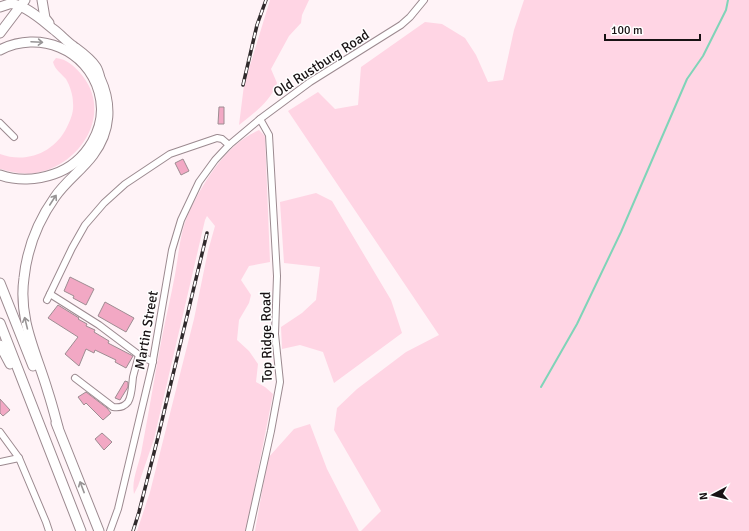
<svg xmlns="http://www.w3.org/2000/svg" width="749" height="531" font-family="Signika,sans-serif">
	<rect width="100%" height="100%" fill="#fff3f7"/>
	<!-- green -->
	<g fill="#ffd5e4">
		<path d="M270,0H309L302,15L301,23L289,36L271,69L277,83C271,101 254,113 239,125L244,85Z"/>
		<path d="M524,0H749V531H361L381,511L334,430L337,408L357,389L406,352L439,335L288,111L318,92L335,109L358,105L361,67L425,22L442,24L465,38L476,55L488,82L503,80L514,30Z"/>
		<path d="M56,58C67,59 74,66 81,74C114,113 81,165 36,173C25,175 11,172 0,169V154C27,164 55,152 67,127C71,119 74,111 73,103C73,95 70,86 66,79C61,73 55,70 53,62Z"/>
		<path d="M259,130L265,136L270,262L249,266L241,280L251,295L249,303L239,320L237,340L249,351L258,364L256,382L265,387L273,394L246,531H137L150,492L179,378L194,319L208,251L215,226L207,216L205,220L154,439L138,486L134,494C131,479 140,463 142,448C149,411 155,374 162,337C166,317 171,296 175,275C179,253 180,229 191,208C206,178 227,144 259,130Z"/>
		<path d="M316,193L332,201L391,300L402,333L334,383L323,352L300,345L282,349L281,327L302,313L316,300L320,267L284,263L280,202Z"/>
		<path d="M310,424L327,469L359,531H255L268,458L294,429Z"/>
	</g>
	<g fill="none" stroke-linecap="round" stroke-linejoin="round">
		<!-- stream -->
		<path stroke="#7fd4b8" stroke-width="2" d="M541,387L577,324L621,232L687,79L703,56L726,10L728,0"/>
	</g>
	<!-- building -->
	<g fill="#f2a8c4" stroke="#9e8c92">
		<path d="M219,107H224V124H218Z"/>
		<path d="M183,159L189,171L181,175L175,163Z"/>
		<path d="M70,277L94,289L86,305L73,298L74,296L64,291Z"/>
		<path d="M105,302L134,318L126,332L98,316Z"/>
		<path d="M58,305L79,318L78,319L87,324L86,326L95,330L94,332L109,341L108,343L133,356L126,368L115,362L116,360L95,350L94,353L86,349L79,366L65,354L78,337L48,318Z"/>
		<path d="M125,381L128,382V387L120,400L115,398Z"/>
		<path d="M86,392L107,408L111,413L103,420L86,403L84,405L78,397Z"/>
		<path d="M0,399L10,410L3,416L0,413Z"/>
		<path d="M102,433L112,442L104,450L95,439Z"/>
	</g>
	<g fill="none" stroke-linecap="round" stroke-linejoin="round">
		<defs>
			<g id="minor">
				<path d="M0,123L14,137"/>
				<path d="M50,294L99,325L139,355L153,362"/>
				<path d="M47,300L72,248L85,225L104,203L125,184L170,154L217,138L222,139L229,145"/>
				<path d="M75,378L113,407C119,408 124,407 128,402C132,396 132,385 133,377C135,369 137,362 139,355"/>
				<path d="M0,432L19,458L46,522L49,531"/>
				<path d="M0,462L19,458"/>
				<path d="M110,531L118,509L152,366L172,250L181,220L199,182L215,160L229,145L260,119L310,82L401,25L410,17L424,0"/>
				<path d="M249,531L271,431L280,382L275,334L277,276L269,135L260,119"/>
			</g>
			<g id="highway">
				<path d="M42,0L45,18L49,23"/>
				<path d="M0,7C3,6 6,5 9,4C22,2 43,21 53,29C60,34 66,41 73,46C81,52 90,58 96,67C98,70 99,74 100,78C112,104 111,131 93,155C82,170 66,181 55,197C38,221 27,249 24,278C18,320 37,354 48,392C52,404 55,416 58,427"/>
				<path d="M0,33L25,0"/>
				<path d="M0,50C39,30 87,49 99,92C109,127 86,163 54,174C37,180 17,181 0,175"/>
				<path d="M0,283L33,366"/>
				<path d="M0,323L81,531"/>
				<path d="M0,345L10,364"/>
				<path d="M56,423L99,531"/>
			</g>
		</defs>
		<!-- minor casing -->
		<use href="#minor" stroke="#9c8a90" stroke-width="8"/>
		<!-- highway casing -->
		<use href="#highway" stroke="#9c8a90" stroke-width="11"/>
		<!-- minor -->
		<use href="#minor" stroke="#fff" stroke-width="6"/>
		<!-- highway -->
		<use href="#highway" stroke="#fff" stroke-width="9"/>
		<defs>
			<g id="rail">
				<path d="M243,85L257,25L266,0"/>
				<path d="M133,531L139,512L158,437L207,233"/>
			</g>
		</defs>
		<!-- rail casing -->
		<use href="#rail" stroke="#302a2c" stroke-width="3.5"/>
		<!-- rail -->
		<use href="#rail" stroke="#fff" stroke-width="2" stroke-dasharray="6" stroke-linecap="butt"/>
	</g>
	<!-- one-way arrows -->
	<defs><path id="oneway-shaft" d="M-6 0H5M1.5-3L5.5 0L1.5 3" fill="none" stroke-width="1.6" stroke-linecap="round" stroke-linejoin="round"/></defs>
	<g stroke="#979495">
		<use href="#oneway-shaft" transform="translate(37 42) rotate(3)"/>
		<use href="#oneway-shaft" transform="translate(53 200) rotate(-57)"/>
		<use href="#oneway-shaft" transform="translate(26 323) rotate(-104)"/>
		<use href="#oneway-shaft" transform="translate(82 487) rotate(-111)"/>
	</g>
	<g text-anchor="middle" stroke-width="3" stroke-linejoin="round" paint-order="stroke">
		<!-- street labels -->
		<g font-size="14" fill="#181214" stroke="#fff">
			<text transform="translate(321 63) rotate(-33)" y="5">Old Rustburg Road</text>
			<text transform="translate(146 330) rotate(-80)" y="5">Martin Street</text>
			<text transform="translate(266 337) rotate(-91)" y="5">Top Ridge Road</text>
		</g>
	</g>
	<!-- north arrow -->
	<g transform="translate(713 495) rotate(263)" stroke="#ffffff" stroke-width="3" paint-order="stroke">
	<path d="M0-3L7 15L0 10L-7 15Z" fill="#181214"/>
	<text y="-6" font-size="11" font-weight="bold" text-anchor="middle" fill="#181214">N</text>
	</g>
	<!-- scale -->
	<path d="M605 34v6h95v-6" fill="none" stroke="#181214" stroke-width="2"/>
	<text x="611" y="34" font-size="12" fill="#181214" stroke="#ffffff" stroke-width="3" paint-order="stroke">100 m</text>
</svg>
